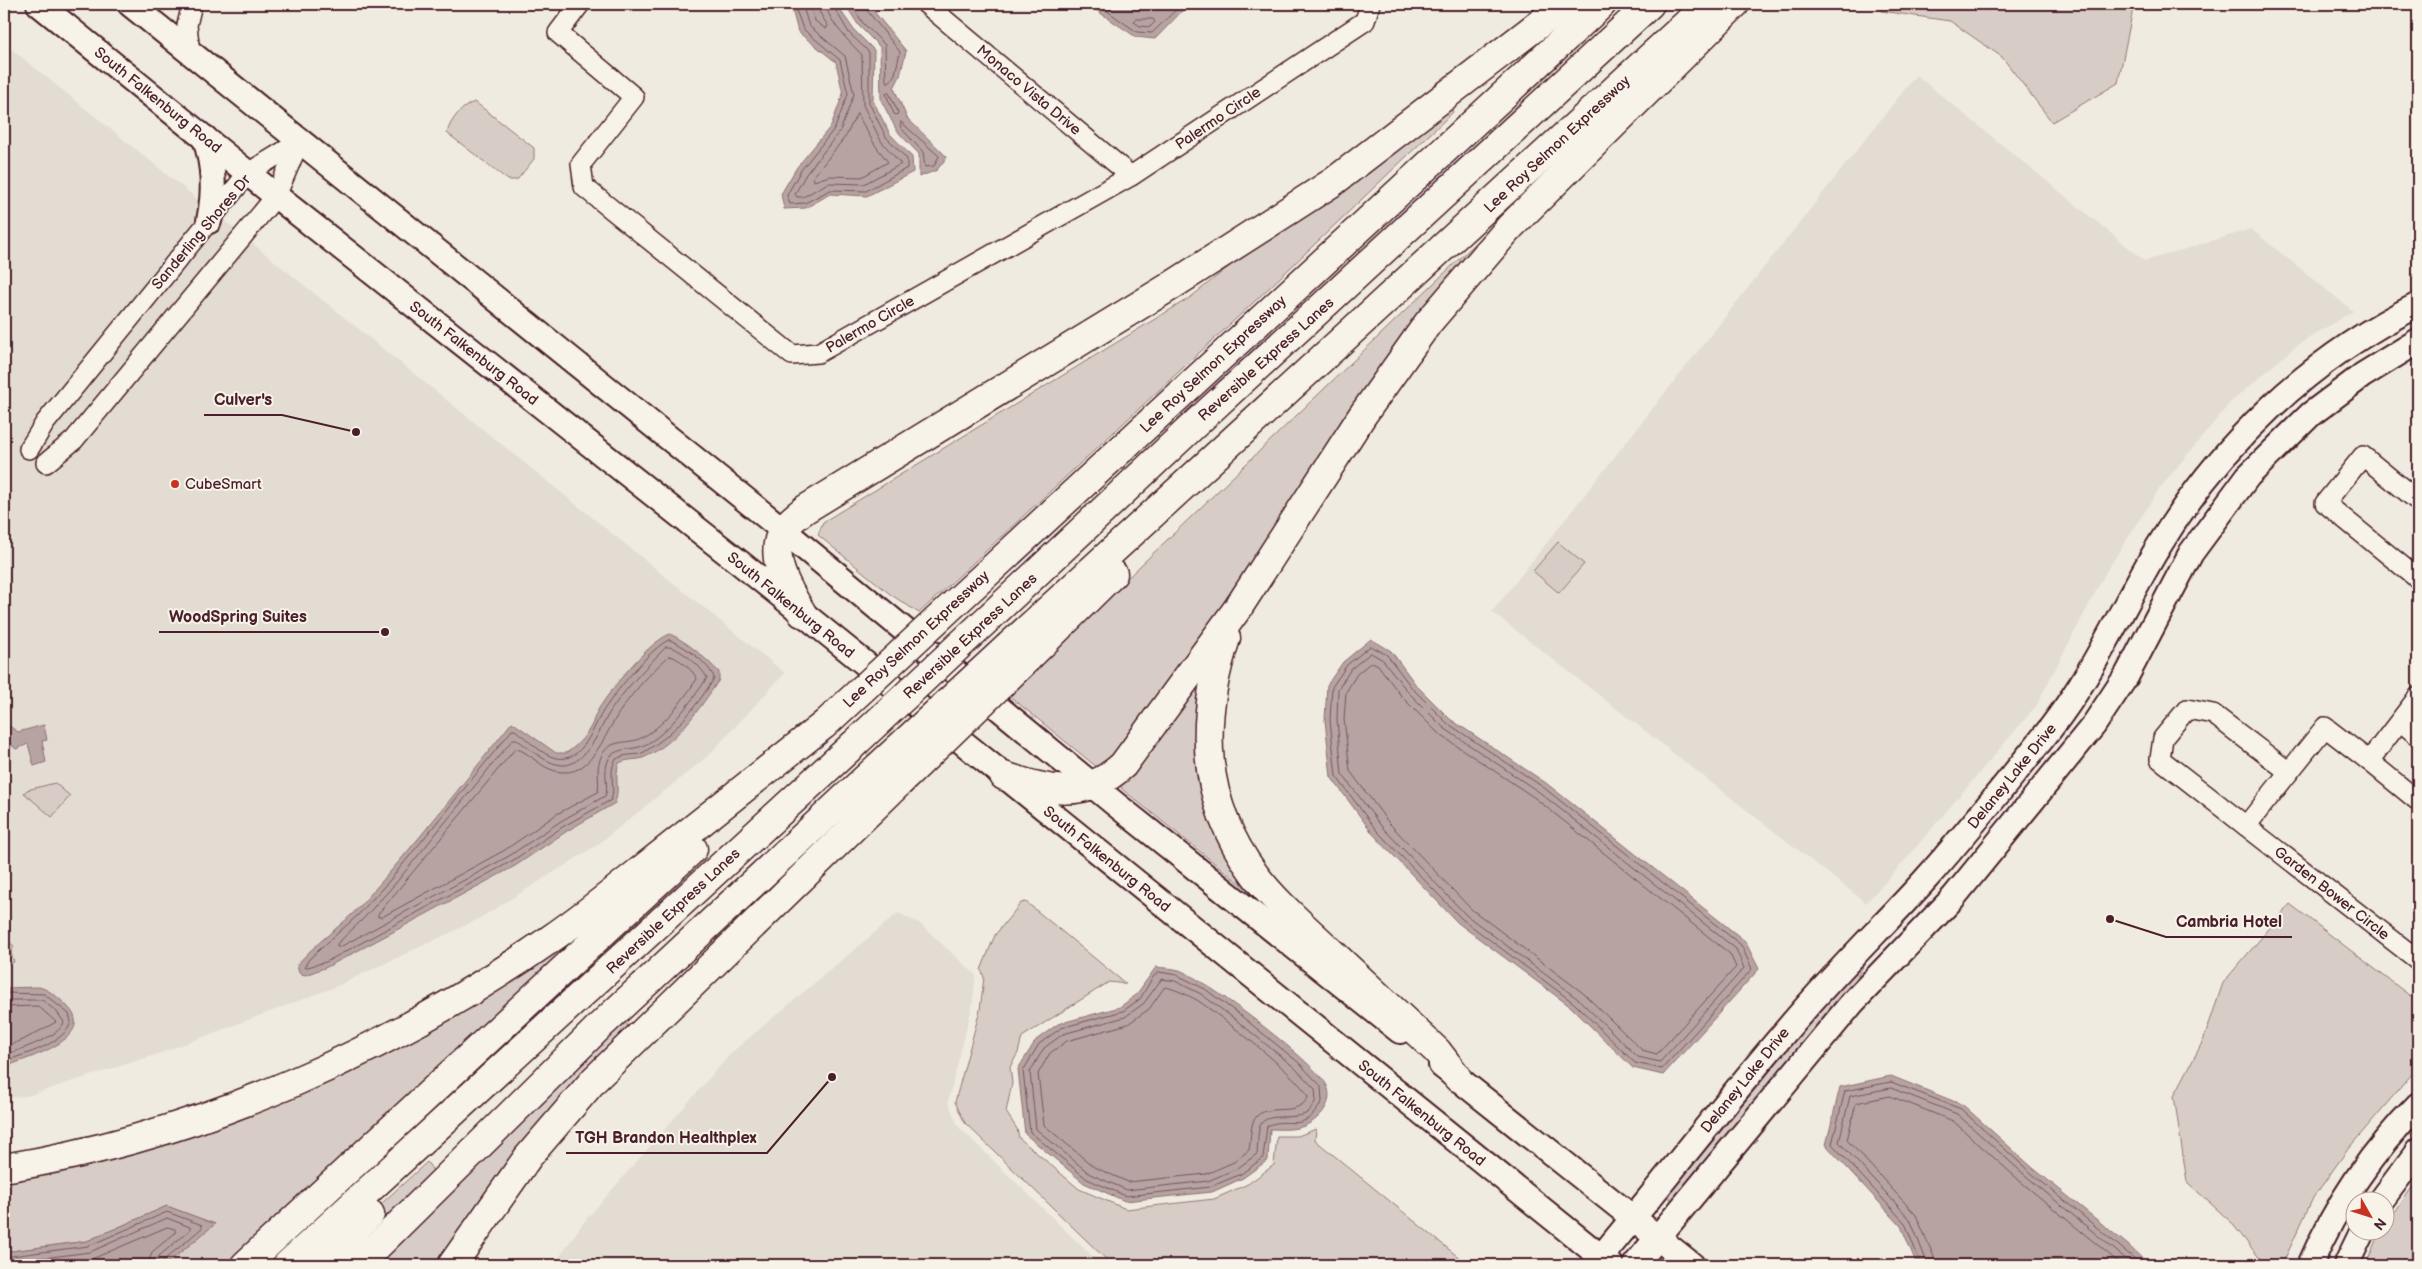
<svg xmlns="http://www.w3.org/2000/svg" width="2422" height="1269" font-family="'Balsamiq Sans',sans-serif">
	<rect width="100%" height="100%" fill="#f0ebe0"/>
	<filter id="ink" filterUnits="userSpaceOnUse"><feTurbulence type="fractalNoise" baseFrequency=".02" numOctaves="2"/><feDisplacementMap in="SourceGraphic" scale="10" xChannelSelector="R" yChannelSelector="G"/><feConvolveMatrix kernelMatrix="1 2 1 2 8 2 1 2 1" color-interpolation-filters="sRGB"/></filter>
	<g filter="url(#ink)">
		<!-- built -->
		<g fill="#e3dcd2">
			<path d="M4,43L785,673L708,756L596,846L477,920L333,988L155,1055L27,1096L4,1098Z"/>
			<path d="M1916,75L2145,261L2251,229L2353,311L2296,346L2230,403L2160,488L2106,572L2036,706L1901,865L1866,903L1492,612Z"/>
			<path d="M898,913L919,923L976,975L972,1007L948,1102L958,1126L1101,1265H554L583,1223L732,1052Z"/>
		</g>
		<!-- green -->
		<g fill="#d8cdc6" stroke="#917678">
			<path d="M1878,4H2134L2118,83L2052,122L2002,57L1950,21L1881,11Z"/>
			<path d="M475,102L534,148V159L517,180H508L447,133C450,120 463,105 475,102Z"/>
			<path d="M1451,108L1453,112L1269,288L919,613L890,594L818,535L823,522L1191,297L1242,256Z"/>
			<path d="M1484,235L1488,239L1240,586L1103,772L1007,694Z"/>
			<path d="M1558,542L1584,564L1559,593L1533,571Z"/>
			<path d="M1204,661L1200,734L1278,914L1122,789L1120,783Z"/>
			<path d="M55,783L70,796L52,817L24,793L27,790Z"/>
			<path d="M1937,883L1938,885L1868,958L1846,996L1674,1201L1670,1199V1190L1806,1023Z"/>
			<path d="M1026,902L1126,984L1109,982L1022,1037L1018,1053L1010,1067L1012,1083L1006,1112L1017,1129L1019,1138L1079,1189L1126,1209L1214,1199L1248,1184L1274,1165L1277,1136H1298L1316,1129L1315,1140L1468,1265H1112L965,1123L955,1102L980,1010L984,977L981,970L995,935L1021,903Z"/>
			<path d="M2290,904L2418,1002V1069L2412,1074L2348,1149L2313,1198L2282,1265H2265L2231,1222L2187,1182L2174,1096L2204,1039L2223,983Z"/>
			<path d="M4,938L14,946L11,953L14,962L4,965Z"/>
			<path d="M556,950L560,952L460,1053L226,1265H165L215,1224L167,1206L87,1241L4,1252V1181L39,1176L94,1163Z"/>
			<path d="M625,1022L632,1031L444,1265H379L552,1091Z"/>
			<path d="M427,1162L434,1172L341,1265H314Z"/>
			<path d="M2418,1179V1265H2366L2378,1235L2381,1232H2384L2385,1226Z"/>
		</g>
		<!-- water -->
		<g fill="#b7a4a2" stroke="#8b6f72">
			<path d="M787,4H836L854,30L874,50L873,101L890,134L912,157L913,172L867,196L830,194L806,208L784,209L781,194L797,167L831,126L843,94L836,62L798,32L792,9Z"/>
			<path d="M845,4H868L906,51L900,76L894,88L907,118L947,157L937,170L919,177V154L897,131L881,100L880,47L859,26Z"/>
			<path d="M1087,4H1127L1144,9L1158,4H1189L1155,39L1136,37Z"/>
			<path d="M670,634C689,643 704,657 719,672V680C699,709 678,742 645,757C637,761 629,758 619,763C614,777 620,789 615,803L567,831L515,866L391,933L327,967L305,975L299,973L297,965C316,942 341,927 361,905C414,846 463,784 512,722L556,753H566C576,747 584,738 590,728C594,722 594,716 598,710C611,689 647,643 670,634Z"/>
			<path d="M1371,639L1391,651L1416,685L1450,719L1546,783L1745,941L1759,969L1663,1075L1633,1068L1571,1007L1458,923L1373,834L1331,777L1325,720L1327,685L1343,662Z"/>
			<path d="M44,725L47,740L42,741L46,762L34,766L28,744L16,749L4,739V733L9,726L18,732Z"/>
			<path d="M1156,967C1163,968 1172,968 1179,970C1205,979 1312,1060 1326,1084C1337,1104 1315,1125 1297,1128C1289,1130 1279,1129 1270,1129L1268,1160L1243,1178L1212,1192L1125,1201L1084,1183L1025,1134L1018,1069L1036,1040L1058,1024L1120,1007L1136,995Z"/>
			<path d="M39,987C50,990 59,998 67,1006C100,1038 25,1059 4,1067V988Z"/>
			<path d="M1891,1076L1963,1105L2033,1168L2128,1245L2149,1265H1917L1901,1226L1826,1145L1840,1087Z"/>
			<path d="M167,1206L215,1224L165,1265H4V1252L87,1241Z"/>
		</g>
		<g fill="none" stroke-linecap="round" stroke-linejoin="round">
			<!-- shore -->
			<g stroke="#76545b" stroke-width="1">
				<path d="M794,4L803,29L840,60L848,94L835,128L801,170L787,195L790,204L805,203L830,190L866,191L907,168V159L886,137L869,103V52L849,33L832,4"/>
				<path d="M802,4L809,26L845,56L854,94L840,131L806,174L795,194L797,197H803L828,183L864,184L901,164L881,141L863,105L862,55C851,43 827,21 826,4"/>
				<path d="M810,4L815,21L826,29L828,26L820,13L818,4"/>
				<path d="M851,4L863,23L885,45L886,81L889,83L895,74L900,52L866,9L865,4"/>
				<path d="M1097,4L1137,32L1152,33L1182,4"/>
				<path d="M1136,19H1153L1155,22L1150,27L1140,26L1134,22Z"/>
				<path d="M889,93L898,112L897,115L894,114L886,94Z"/>
				<path d="M857,114L875,145L888,162L862,177L829,176L814,181L813,177L846,136Z"/>
				<path d="M901,122L939,156L934,166L925,167L923,152L901,128Z"/>
				<path d="M669,640C681,643 713,666 714,679C695,708 675,734 644,752C636,757 626,752 615,760C608,776 616,787 611,800L564,826L512,861L326,962L304,968L309,959L358,915L390,880L512,730H515C527,739 542,755 556,758C582,763 592,730 602,713C612,696 652,646 669,640Z"/>
				<path d="M1371,646L1387,655L1412,688L1447,723L1543,787L1741,945L1752,969L1662,1069L1635,1063L1574,1003L1462,919L1377,831L1336,776L1330,720L1332,687L1347,665Z"/>
				<path d="M666,647C678,645 703,668 707,678C694,698 663,741 639,747C628,750 620,748 610,756C601,773 610,785 605,796L561,821L509,856L340,947H337V944L363,919L395,884L513,739H516C531,749 547,766 566,765C573,764 581,758 585,753C595,742 600,730 607,717C619,695 648,665 666,647Z"/>
				<path d="M1371,653L1383,660L1408,692L1444,728L1539,792L1736,949L1744,968L1660,1062L1638,1057L1578,999L1466,915L1382,827L1342,774L1337,720L1338,689L1351,669Z"/>
				<path d="M669,656C677,656 694,671 697,679C682,701 664,727 639,739C627,744 610,739 602,755C595,768 600,779 598,792L557,814L505,850L382,917H378V914L515,749C530,750 541,773 566,772C590,772 604,738 614,721C627,698 650,673 669,656Z"/>
				<path d="M1372,662L1378,665L1402,697L1439,734L1535,798L1730,954L1736,967L1657,1054L1642,1050L1583,993L1471,909L1388,822L1350,771L1344,719L1346,692L1357,674Z"/>
				<path d="M1159,972L1177,975L1205,989L1240,1015L1298,1062L1321,1086L1322,1102C1302,1136 1291,1115 1267,1126L1263,1158L1241,1174L1210,1187L1126,1196L1087,1179L1030,1132L1023,1071L1039,1044L1061,1028L1123,1011L1140,999L1153,977Z"/>
				<path d="M1162,979L1175,981L1201,994L1236,1020L1294,1067L1315,1089L1316,1100C1314,1104 1311,1110 1307,1113C1294,1121 1265,1111 1260,1126C1257,1135 1258,1146 1257,1154L1238,1168L1208,1181L1127,1190L1090,1174L1036,1129L1030,1072L1044,1048L1063,1034L1125,1017L1144,1003Z"/>
				<path d="M1165,987C1176,989 1187,995 1197,1000C1214,1011 1308,1083 1308,1098C1294,1120 1263,1099 1253,1122C1250,1130 1251,1141 1249,1150L1234,1162L1206,1174L1128,1182L1094,1167L1044,1125L1038,1074L1050,1053L1067,1041L1128,1024L1149,1009Z"/>
				<path d="M4,993L44,994L69,1014L71,1022C65,1043 24,1055 4,1061"/>
				<path d="M4,1000H42L57,1012L64,1022C60,1037 19,1050 4,1055"/>
				<path d="M4,1007L38,1006L56,1022L23,1040L4,1047"/>
				<path d="M4,1257L88,1246L167,1212L202,1225V1228L164,1260L162,1265"/>
				<path d="M4,1263L90,1252L167,1218L190,1227V1230L159,1256L156,1265"/>
				<path d="M47,1265L92,1259L167,1227L175,1229V1233L152,1252L148,1265"/>
				<path d="M1921,1265L1905,1223L1832,1144L1845,1091L1891,1082L1961,1109L2030,1172L2142,1265"/>
				<path d="M1928,1265L1910,1219L1839,1142L1850,1096L1891,1088L1957,1114L2026,1176L2133,1265"/>
				<path d="M1935,1265L1934,1257L1916,1215L1847,1140L1856,1103L1890,1096L1953,1121L2021,1182L2122,1265"/>
			</g>
			<defs>
				<g id="minor">
					<path d="M580,4L558,33L634,97L581,164L584,187L792,355L818,353L1131,176L1365,21L1370,4"/>
					<path d="M926,4L1131,176"/>
					<path d="M190,54L187,25L192,4"/>
					<path d="M29,449L45,423L248,173L299,142"/>
					<path d="M46,463L74,440L276,196L299,142"/>
					<path d="M2418,501L2363,456L2325,503L2418,579"/>
					<path d="M2418,697L2369,761L2325,727L2289,772L2213,714L2187,709L2163,738L2160,759L2418,960"/>
					<path d="M2400,721L2418,736"/>
					<path d="M2369,761L2418,801"/>
					<path d="M2246,826L2289,772"/>
				</g>
				<g id="tertiary">
					<path d="M39,4L276,196L754,574L1611,1265"/>
					<path d="M130,4L783,530L1114,803L1400,1031"/>
					<path d="M205,138C214,167 215,191 209,221"/>
					<path d="M1441,1065L1692,1265"/>
					<path d="M2380,1202L2418,1151"/>
					<path d="M1601,1257C1669,1176 1733,1091 1803,1011C1842,966 1884,925 1924,881C1968,832 2009,780 2050,729C2094,673 2121,609 2157,549C2219,445 2310,358 2418,305"/>
					<path d="M1635,1265L1852,1003L1953,898L2093,726L2127,675L2191,553L2248,476L2311,414L2363,375L2418,341"/>
					<path d="M2310,1265C2336,1205 2372,1151 2418,1105"/>
					<path d="M2346,1265L2362,1232"/>
				</g>
				<g id="motorway">
					<path d="M956,602L1602,4"/>
					<path d="M802,613C789,592 766,555 784,529C789,521 797,516 804,510L1171,286L1333,182L1565,4"/>
					<path d="M994,613L1194,425L1650,4"/>
					<path d="M1226,638C1198,722 1201,802 1255,875C1276,903 1304,926 1329,950C1365,984 1401,1017 1437,1051L1457,1077"/>
					<path d="M1010,645L1708,4"/>
					<path d="M1027,659L1113,574"/>
					<path d="M1004,776C1050,791 1084,801 1123,765L1238,608L1362,416L1428,323L1509,228L1735,4"/>
					<path d="M4,1168C200,1136 389,1052 552,938C591,911 627,881 665,851C718,809 771,767 825,724"/>
					<path d="M245,1265L693,849"/>
					<path d="M287,1265L853,745"/>
					<path d="M320,1265L370,1214"/>
					<path d="M358,1265L601,1025L879,766"/>
					<path d="M452,1265L528,1157L594,1080L899,783"/>
				</g>
			</defs>
			<!-- minor casing -->
			<use href="#minor" stroke="#4a1f2b" stroke-width="22"/>
			<!-- tertiary casing -->
			<use href="#tertiary" stroke="#4a1f2b" stroke-width="28"/>
			<!-- motorway casing -->
			<use href="#motorway" stroke="#4a1f2b" stroke-width="31"/>
			<!-- minor -->
			<use href="#minor" stroke="#f7f3e8" stroke-width="19"/>
			<!-- tertiary -->
			<use href="#tertiary" stroke="#f7f3e8" stroke-width="24"/>
			<!-- motorway -->
			<use href="#motorway" stroke="#f7f3e8" stroke-width="28"/>
			<defs>
				<g id="motorway-bridge">
					<path d="M825,724L956,602"/>
					<path d="M853,745L994,613"/>
					<path d="M879,766L1010,645"/>
					<path d="M899,783L1027,659"/>
				</g>
			</defs>
			<!-- motorway-bridge casing -->
			<use href="#motorway-bridge" stroke="#4a1f2b" stroke-width="31" stroke-linecap="butt"/>
			<!-- motorway-bridge -->
			<use href="#motorway-bridge" stroke="#f7f3e8" stroke-width="28"/>
		</g>
	</g>
	<!-- markers -->
	<circle fill="#c8321e" stroke="#f7f3e8" stroke-width="2" cx="175" cy="484" r="5"/>
	<g text-anchor="middle" stroke-width="4" stroke-linejoin="round" paint-order="stroke">
		<!-- street labels -->
		<g font-size="15" fill="#4a1f2b" stroke="#f7f3e8">
			<text transform="translate(1029 90) rotate(40)" y="5">Monaco Vista Drive</text>
			<text transform="translate(158 100) rotate(39)" y="5">South Falkenburg Road</text>
			<text transform="translate(1218 118) rotate(-34)" y="5">Palermo Circle</text>
			<text transform="translate(1557 144) rotate(-43)" y="5">Lee Roy Selmon Expressway</text>
			<text transform="translate(201 232) rotate(-50)" y="5">Sanderling Shores Dr</text>
			<text transform="translate(870 324) rotate(-30)" y="5">Palermo Circle</text>
			<text transform="translate(474 353) rotate(38)" y="5">South Falkenburg Road</text>
			<text transform="translate(1266 359) rotate(-42)" y="5">Reversible Express Lanes</text>
			<text transform="translate(1213 364) rotate(-43)" y="5">Lee Roy Selmon Expressway</text>
			<text transform="translate(791 605) rotate(39)" y="5">South Falkenburg Road</text>
			<text transform="translate(970 636) rotate(-43)" y="5">Reversible Express Lanes</text>
			<text transform="translate(916 639) rotate(-43)" y="5">Lee Roy Selmon Expressway</text>
			<text transform="translate(2012 776) rotate(-51)" y="5">Delaney Lake Drive</text>
			<text transform="translate(1107 859) rotate(39)" y="5">South Falkenburg Road</text>
			<text transform="translate(2332 893) rotate(38)" y="5">Garden Bower Circle</text>
			<text transform="translate(673 911) rotate(-43)" y="5">Reversible Express Lanes</text>
			<text transform="translate(1745 1080) rotate(-51)" y="5">Delaney Lake Drive</text>
			<text transform="translate(1422 1113) rotate(39)" y="5">South Falkenburg Road</text>
		</g>
		<!-- poi labels -->
		<g font-size="15" fill="#4a1f2b" stroke="#f7f3e8" text-anchor="start">
			<text x="185" y="489">CubeSmart</text>
		</g>
	</g>
	<!-- callouts -->
	<path fill="none" stroke="#4a1f2b" stroke-width="2" d="M356 432L282 415H204M385 632L317 632H159M2110 919L2166 937H2292M832 1077L767 1153H566"/>
	<g fill="#4a1f2b" stroke="#f7f3e8" stroke-width="2">
		<circle cx="356" cy="432" r="5"/>
		<circle cx="385" cy="632" r="5"/>
		<circle cx="2110" cy="919" r="5"/>
		<circle cx="832" cy="1077" r="5"/>
	</g>
	<g font-size="16" text-anchor="middle" font-weight="bold" fill="#4a1f2b" stroke="#f7f3e8" stroke-width="4" stroke-linejoin="round" paint-order="stroke">
		<text x="243" y="405">Culver's</text>
		<text x="238" y="622">WoodSpring Suites</text>
		<text x="2229" y="927">Cambria Hotel</text>
		<text x="666" y="1143">TGH Brandon Healthplex</text>
	</g>
	<!-- margin -->
	<rect width="2422" height="1269" fill="none" stroke="#f7f3e8" stroke-width="20"/>
	<rect x="10" y="10" width="2402" height="1249" fill="none" stroke="#4a1f2b" stroke-width="2" filter="url(#ink)"/>
	<!-- north arrow -->
	<g transform="translate(2370 1216) rotate(129)"><circle r="24" fill="#f7f3e8" stroke="#b29e9c"/>
	<path d="M0-4L9 19L0 12L-9 19Z" fill="#c8321e"/>
	<text y="-8" font-size="14" font-weight="bold" text-anchor="middle" fill="#4a1f2b">N</text>
	</g>
</svg>
